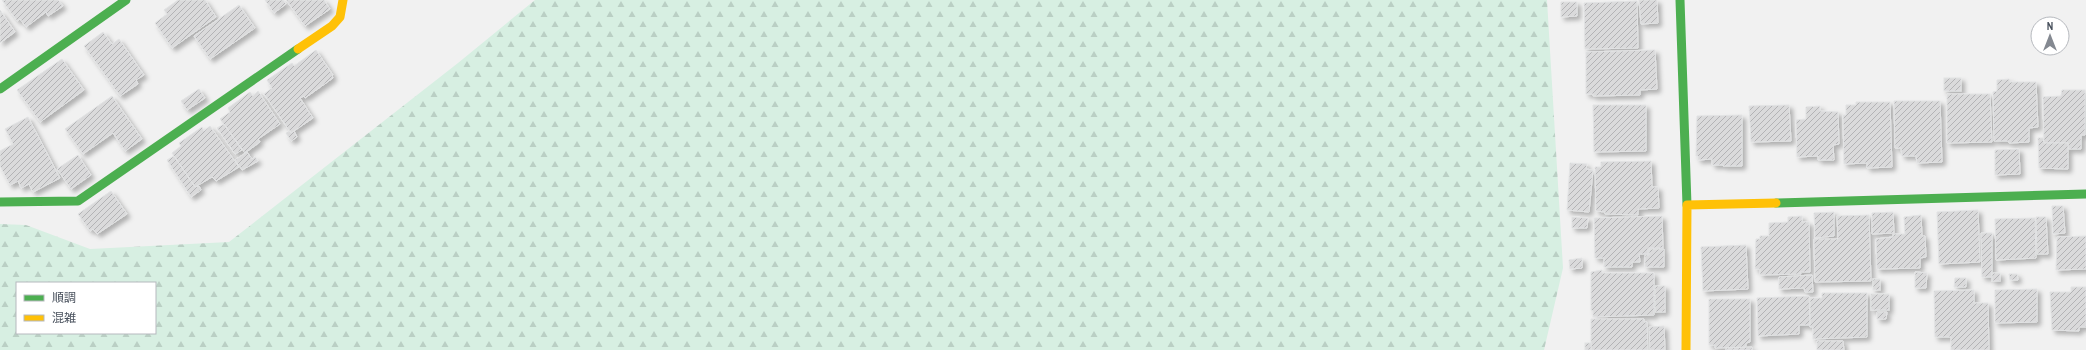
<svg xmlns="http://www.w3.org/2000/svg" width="2086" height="350" font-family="'Archivo Narrow','Noto Sans JP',sans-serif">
	<defs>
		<pattern id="forest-firs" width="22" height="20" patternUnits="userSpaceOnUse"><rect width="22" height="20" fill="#d7efe2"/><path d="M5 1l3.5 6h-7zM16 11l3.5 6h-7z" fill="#bacfc4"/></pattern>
		<pattern id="building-hatch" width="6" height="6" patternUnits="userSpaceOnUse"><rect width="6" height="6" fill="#dadadb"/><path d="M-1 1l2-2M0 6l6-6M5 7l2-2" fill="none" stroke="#b3b3b5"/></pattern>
		<filter id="shadow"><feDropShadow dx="3.5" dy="3.5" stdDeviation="2" flood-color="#0004"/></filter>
	</defs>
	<rect width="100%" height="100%" fill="#f1f1f1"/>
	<!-- forest -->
	<path fill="url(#forest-firs)" fill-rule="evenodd" d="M535,0H1547L1563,268L1544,350H0V224L26,225L90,249L229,242L458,63ZM17,283H155V333H17Z"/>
	<!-- building -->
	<g fill="url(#building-hatch)" stroke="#e2e3e4" filter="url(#shadow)">
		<path d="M2,0H58L63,6L48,16L46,12L26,27L20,19L17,21Z"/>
		<path d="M178,0H205L216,17L172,48L155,23L167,14L164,10Z"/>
		<path d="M265,0H283L286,4L274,13Z"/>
		<path d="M286,0H324L330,9L305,26Z"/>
		<path d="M1639,0H1657L1658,23L1641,24Z"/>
		<path d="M1637,1L1638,48L1585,49L1584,3Z"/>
		<path d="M1561,2H1577V16L1561,17Z"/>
		<path d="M239,5L255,28L210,59L194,36Z"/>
		<path d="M0,10L15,32L0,43Z"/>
		<path d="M103,32L112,44L119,39L144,75L136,80L138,84L120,96L84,46Z"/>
		<path d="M316,50L333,75L332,76L333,78L305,98L304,96L300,98L313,118L291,133L264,94L272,88L267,80L292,63L294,66Z"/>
		<path d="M1655,50L1657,89L1640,90V95L1593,96V94H1586V52Z"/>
		<path d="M62,59L84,90L40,122L17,90Z"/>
		<rect x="1944" y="78" width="17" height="13"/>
		<path d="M2009,79L2010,82H2036L2038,127L2029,128V142L2009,143L2008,141H1994L1993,92L1997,91V80Z"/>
		<path d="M199,89L205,98L187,110L181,101Z"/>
		<path d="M2062,90H2085V135H2081V149H2068V143H2044L2043,97L2061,96Z"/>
		<path d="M258,91L280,124L258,139L260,142L245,153L220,119L230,112L228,108L250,92L253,96Z"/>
		<path d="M1947,94H1990L1992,142L1947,143Z"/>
		<path d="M112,96L142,139L125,151L113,133L83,154L65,129Z"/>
		<path d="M1894,101H1940L1942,162L1917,163L1916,156H1902L1901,148H1895Z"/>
		<path d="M1856,102H1890L1892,167L1867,168V163L1844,164L1843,115H1846V105H1856Z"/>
		<path d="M1593,105H1646V151L1594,152Z"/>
		<path d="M1789,105L1791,141L1751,142L1749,106Z"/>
		<path d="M1820,106V111L1838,112L1839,144L1833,145L1834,160H1818V156L1797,157L1796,120L1806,119V107Z"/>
		<path d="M1742,115V166H1723V165H1712V159L1698,160V156H1696L1697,116Z"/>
		<path d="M28,117L60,178L33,192L29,184L21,188L18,181L10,185L0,166V151L13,144L5,129Z"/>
		<path d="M224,124L242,150L235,154L217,128Z"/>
		<path d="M210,126L239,167L216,181L212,177L195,187L172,153L181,146L179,143L202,127L204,131Z"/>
		<path d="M290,131L291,133L294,131L297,137L291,141L286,133Z"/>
		<path d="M2038,138H2043L2044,143H2068V169L2039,168Z"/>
		<path d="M2019,149L2020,174L1995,175V150Z"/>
		<path d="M247,152L252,159L255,157L258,161L242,170L235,160Z"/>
		<path d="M78,155L91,175L71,189L57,169Z"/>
		<path d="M174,156L195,187L199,186L201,190L191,197L167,160Z"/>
		<path d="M1651,161L1652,187H1658L1659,208L1638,209V215L1605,214V212L1596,211L1595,167H1601V162Z"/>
		<path d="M1570,163L1587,164L1586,169L1593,170L1589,212L1567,210Z"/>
		<path d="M111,191L127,214L97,234L93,229L90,231L78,214Z"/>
		<path d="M2052,206H2063L2065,233L2053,234Z"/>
		<path d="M1978,210L1980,262L1939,264L1937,212Z"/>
		<path d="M1834,212V236L1815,238L1814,213Z"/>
		<path d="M1893,212L1894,233L1872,234V213Z"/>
		<path d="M1869,215L1871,281L1815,282L1814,239H1838L1837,216Z"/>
		<path d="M1921,215L1922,236H1925L1926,257L1920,258V268L1877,269L1876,239L1893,237V234H1905L1904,217Z"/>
		<path d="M1662,216L1663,248H1648V254H1639L1640,262H1632V267H1604V258H1595L1594,218Z"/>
		<path d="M1802,216V222H1809L1810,272H1800L1801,274L1760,275V269H1755L1756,239H1760V236H1769V223L1788,222V217Z"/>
		<path d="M1572,217L1588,218L1587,228H1572Z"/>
		<path d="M2036,217H2046L2048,254H2037Z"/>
		<path d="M2035,218L2036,258L1996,260L1995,219Z"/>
		<path d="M1981,233H1992V277H1982Z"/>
		<path d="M2086,236V269L2056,270L2057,237Z"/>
		<path d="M1746,245L1748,289L1703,291L1701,247Z"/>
		<path d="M1649,249H1664V267H1645V255H1649Z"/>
		<path d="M1582,258V268L1570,269L1569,260Z"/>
		<path d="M1602,270V273H1654V315L1593,317V311L1591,310V272Z"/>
		<path d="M1915,272L1927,273L1926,288H1915Z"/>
		<rect x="1992" y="273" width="8" height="8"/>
		<path d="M2009,274H2017L2018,280H2010Z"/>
		<path d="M1812,275L1813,292H1805L1804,288L1779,289V277Z"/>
		<path d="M1955,278H1966V287H1954Z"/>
		<rect x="1873" y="279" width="7" height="11"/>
		<rect x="1655" y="286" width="10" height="26"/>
		<path d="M2071,287H2086V327H2079V331L2052,330L2050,292H2071Z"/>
		<path d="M2037,289V322L1995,323V290Z"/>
		<path d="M1974,290V303H1988L1989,350H1951V337H1935L1934,291Z"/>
		<path d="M1822,293H1867V337L1813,339V327H1810V298H1822Z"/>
		<rect x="1871" y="294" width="18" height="16"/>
		<path d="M1809,296L1810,325H1799V334L1758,336L1757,298Z"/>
		<path d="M1709,299H1750V342L1746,343V347L1715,348V345H1709Z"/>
		<path d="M1877,312H1887L1886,319H1877Z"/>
		<path d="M1591,319H1644V322H1647L1648,350H1591Z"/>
		<path d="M1664,326L1665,350H1650L1649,327Z"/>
		<path d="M1817,341H1843L1844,350H1817Z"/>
		<rect x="1585" y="343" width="6" height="7"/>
		<path d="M1752,347V350H1726V348Z"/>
	</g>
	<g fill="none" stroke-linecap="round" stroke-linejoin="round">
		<!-- fast -->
		<g stroke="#4caf50" stroke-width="9">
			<path d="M1680,0L1687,205"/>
			<path d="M0,89L126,0"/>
			<path d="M0,202L78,201L298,49"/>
			<path d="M1776,203L2086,194"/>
		</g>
		<!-- slow -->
		<g stroke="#ffc107" stroke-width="9">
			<path d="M298,49L332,26L340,17L343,0"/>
			<path d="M1686,350L1687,205L1776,203"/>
		</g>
	</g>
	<!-- legend -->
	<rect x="16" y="282" width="140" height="52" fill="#ffffff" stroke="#b6b9be"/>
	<rect x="24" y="295" width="20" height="6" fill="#4caf50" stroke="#b6b9be"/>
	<text x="52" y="302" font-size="12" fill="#49515d">順調</text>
	<rect x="24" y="315" width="20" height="6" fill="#ffc107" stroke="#b6b9be"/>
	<text x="52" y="322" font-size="12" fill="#49515d">混雑</text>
	<!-- north arrow -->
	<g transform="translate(2050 36)"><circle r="19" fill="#ffffff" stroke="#b6b9be"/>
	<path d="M0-3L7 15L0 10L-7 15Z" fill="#848991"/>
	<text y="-6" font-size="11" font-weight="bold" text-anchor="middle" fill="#49515d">N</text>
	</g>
</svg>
